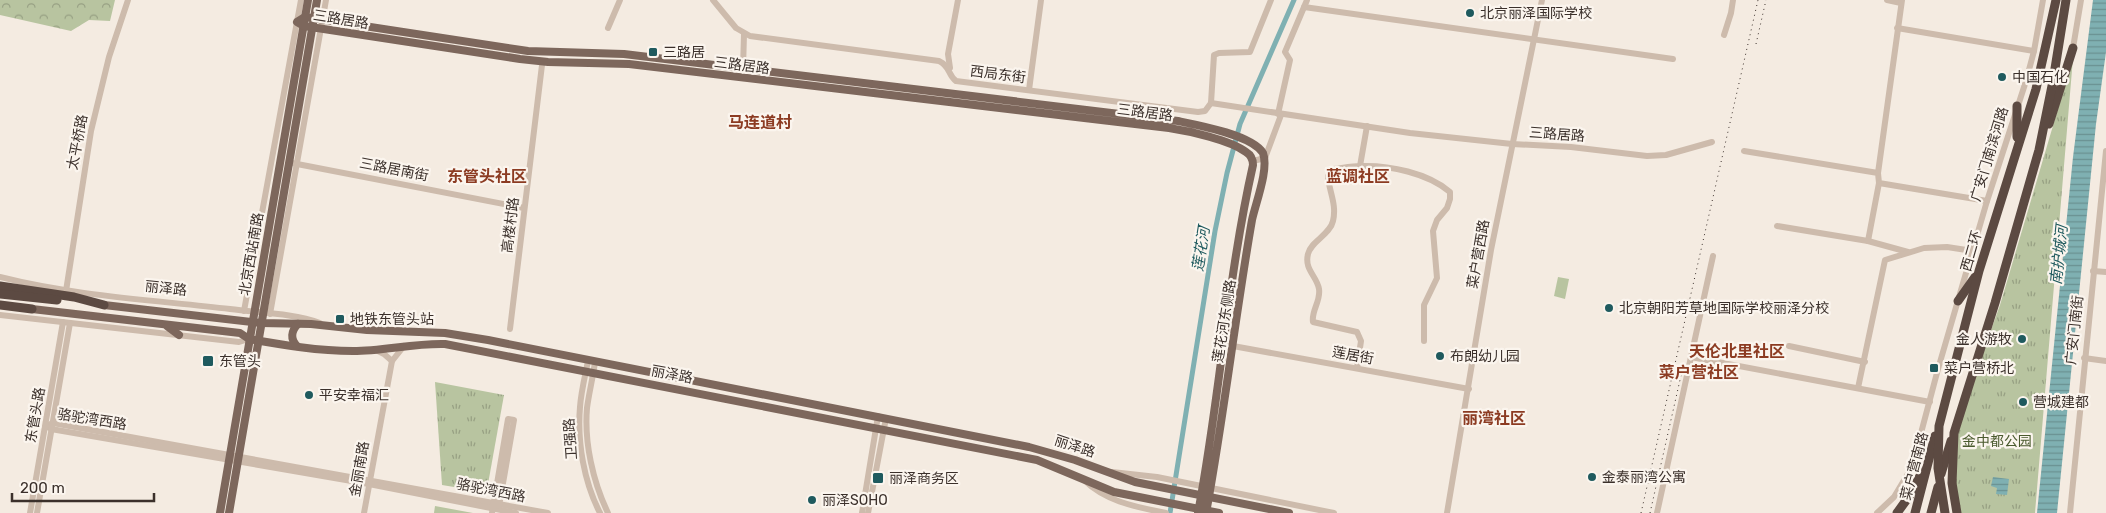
<svg xmlns="http://www.w3.org/2000/svg" width="2106" height="513" font-family="Rubik,'Noto Sans SC',sans-serif">
	<defs>
		<pattern id="forest-crowns" width="20" height="18" patternUnits="userSpaceOnUse" patternTransform="scale(1.25)"><rect width="20" height="18" fill="#b8c4a0"/><path d="M2 6a3 3 0 1 1 6 0M12 15a3 3 0 1 1 6 0" fill="none" stroke="#97a083"/></pattern>
		<pattern id="park-tufts" width="24" height="20" patternUnits="userSpaceOnUse" patternTransform="scale(1.25)"><rect width="24" height="20" fill="#b8c4a0"/><path d="M3 7l-1-3M5 7V3M7 7l1-3M15 17l-1-3M17 17v-4M19 17l1-3" fill="none" stroke="#97a083"/></pattern>
		<pattern id="water-rules" width="6" height="5" patternUnits="userSpaceOnUse" patternTransform="scale(1.25)"><rect width="6" height="5" fill="#7fb0b2"/><path d="M0 2.5h6" fill="none" stroke="#699091"/></pattern>
	</defs>
	<rect width="100%" height="100%" fill="#f4ebe1"/>
	<!-- grass -->
	<path fill="#b8c4a0" d="M1558,277L1569,279L1565,299L1554,296Z"/>
	<!-- forest -->
	<path fill="url(#forest-crowns)" d="M0,0H115L110,21L89,20L71,31L0,15Z"/>
	<!-- park -->
	<g fill="url(#park-tufts)">
		<path d="M2073,58L2035,513H1957L1954,433L2000,305Z"/>
		<path d="M435,382L504,395L488,484L478,491L442,485Z"/>
		<path d="M435,506L473,513H434Z"/>
	</g>
	<!-- water -->
	<g fill="url(#water-rules)">
		<path d="M2093,0H2106V52L2096,124L2057,513H2037L2073,157Z"/>
		<path d="M1993,477L2009,479L2007,495L1996,494L1997,488L1991,486Z"/>
	</g>
	<g fill="none" stroke-linecap="round" stroke-linejoin="round">
		<!-- canal -->
		<path stroke="#7fb0b2" stroke-width="5" d="M1170,513L1215,231L1227,173L1240,124L1294,0"/>
		<!-- minor -->
		<g stroke="#cdbbac" stroke-width="6">
			<path d="M713,0L736,28L750,36L939,61C950,66 948,75 956,81L1198,112L1205,111L1211,103"/>
			<path d="M1887,0L1901,3"/>
			<path d="M1304,7L1673,59"/>
			<path d="M608,28L620,0"/>
			<path d="M1897,28L2034,51"/>
			<path d="M1724,35L1731,13L1733,0"/>
			<path d="M2073,48L2081,0"/>
			<path d="M950,68L948,54L958,0"/>
			<path d="M743,69L744,34"/>
			<path d="M1029,90L1041,0"/>
			<path d="M1211,103L1410,133L1512,144L1571,147L1647,156L1666,155L1712,142"/>
			<path d="M1211,103L1214,55L1219,53L1250,52L1271,0"/>
			<path d="M1278,114L1290,60L1285,52L1307,0"/>
			<path d="M1744,151L1878,173L1879,183L1987,201"/>
			<path d="M1253,161L1265,158L1281,115"/>
			<path d="M292,163L524,208"/>
			<path d="M1360,166L1367,126"/>
			<path d="M1878,173L1902,0"/>
			<path d="M1777,226L1868,241L1908,252"/>
			<path d="M1868,241L1879,183"/>
			<path d="M2093,271L2106,272"/>
			<path d="M0,277C75,296 153,300 230,309C259,313 292,313 320,323"/>
			<path d="M66,291L91,131L109,57L128,0"/>
			<path d="M244,311L301,0"/>
			<path d="M270,314L326,0"/>
			<path d="M0,315L239,342L249,339"/>
			<path d="M510,329L542,65"/>
			<path d="M1233,346L1469,389"/>
			<path d="M1789,346L1865,362"/>
			<path d="M376,350L384,354L392,361"/>
			<path d="M1691,357L1930,402"/>
			<path d="M2084,358L2106,361"/>
			<path d="M588,361C585,376 581,392 580,407C577,442 584,482 600,513"/>
			<path d="M595,362C593,377 589,393 587,408C584,442 593,482 608,513"/>
			<path d="M1357,368L1361,341L1357,332L1313,322C1311,311 1321,301 1319,289C1317,276 1304,270 1308,254C1311,241 1330,235 1333,221C1337,204 1329,192 1328,176L1333,169C1342,168 1352,166 1361,166C1389,165 1428,173 1450,192V199L1447,208L1437,220L1433,231L1437,278L1424,305V341"/>
			<path d="M1858,388L1885,260L1924,248L1947,247L1973,251"/>
			<path d="M46,426L53,423L548,513"/>
			<path d="M46,426L51,429L369,484L516,513"/>
			<path d="M1112,472L1157,477L1334,513"/>
			<path d="M1084,480C1106,502 1137,507 1166,513"/>
			<path d="M30,513L63,322"/>
			<path d="M37,513L70,323"/>
			<path d="M364,513L392,361L404,346"/>
			<path d="M492,513L508,419L514,420L499,506"/>
			<path d="M862,513L878,416"/>
			<path d="M868,513L886,418"/>
			<path d="M1447,513L1491,250L1542,0"/>
			<path d="M1657,513L1713,256"/>
			<path d="M1877,513L1894,497L1912,467L1938,369L1987,201L2026,81L2034,51L2043,0"/>
			<path d="M2070,513L2106,151"/>
		</g>
		<!-- major -->
		<g stroke="#7d675c" stroke-width="8">
			<path d="M104,305L261,323L311,324L367,330L445,333L488,340L1029,447L1075,460L1135,482L1289,513"/>
			<path d="M32,309L240,333L249,339C283,345 318,351 353,351C384,351 414,343 445,344L1037,460L1114,492L1219,513"/>
			<path d="M167,326L179,335"/>
			<path d="M297,346C290,339 291,331 298,324"/>
			<path d="M220,513L308,0"/>
			<path d="M229,513L317,0"/>
			<path d="M1198,513C1220,398 1227,280 1253,165C1253,160 1251,155 1246,152C1230,140 1189,131 1169,128L629,64L548,62L520,59L304,26L297,22L305,17L528,51L624,54L1178,121C1198,125 1252,135 1263,153C1269,169 1256,202 1252,220C1235,317 1224,416 1206,513"/>
		</g>
		<!-- highway -->
		<g stroke="#5c4a42" stroke-width="9">
			<path d="M2049,124L2073,48"/>
			<path d="M2017,137V106"/>
			<path d="M0,286L74,297L104,305"/>
			<path d="M0,294L57,300"/>
			<path d="M1958,301L1975,277"/>
			<path d="M0,305L32,309"/>
			<path d="M1941,474L1951,441"/>
			<path d="M1897,513L1910,495L1922,472"/>
			<path d="M1915,513L1935,436"/>
			<path d="M1931,513L1938,487"/>
			<path d="M1945,513L1938,468L1939,426L1979,271L2036,89L2056,0"/>
			<path d="M1957,513L1952,483L1954,433L1995,303L2039,150L2053,81L2066,0"/>
		</g>
		<!-- rail -->
		<g stroke="#3b302b" stroke-width="1" stroke-dasharray="1 4" stroke-linecap="butt">
			<path d="M1756,44L1766,0"/>
			<path d="M1641,513L1758,0"/>
			<path d="M1650,513L1682,371"/>
		</g>
	</g>
	<!-- markers -->
	<g fill="#1f5a5e" stroke="#fbf5ee" stroke-width="2">
		<circle cx="1470" cy="13" r="5"/>
		<rect x="648" y="47" width="10" height="10" rx="2.5"/>
		<circle cx="2002" cy="77" r="5"/>
		<circle cx="1609" cy="308" r="5"/>
		<rect x="335" y="314" width="10" height="10" rx="2.5"/>
		<circle cx="2022" cy="339" r="5"/>
		<circle cx="1440" cy="356" r="5"/>
		<rect x="202" y="355" width="12" height="12" rx="2.5"/>
		<rect x="1929" y="363" width="10" height="10" rx="2.5"/>
		<circle cx="309" cy="395" r="5"/>
		<circle cx="2023" cy="402" r="5"/>
		<circle cx="1592" cy="477" r="5"/>
		<rect x="872" y="472" width="12" height="12" rx="2.5"/>
		<circle cx="812" cy="500" r="5"/>
	</g>
	<g text-anchor="middle" stroke-width="4.5" stroke-linejoin="round" paint-order="stroke">
		<!-- poi labels -->
		<g font-size="14" fill="#3b302b" stroke="#fbf5ee" text-anchor="start">
			<text x="1480" y="18">北京丽泽国际学校</text>
			<text x="663" y="57">三路居</text>
			<text x="2012" y="82">中国石化</text>
			<text x="1619" y="313">北京朝阳芳草地国际学校丽泽分校</text>
			<text x="350" y="324">地铁东管头站</text>
			<text x="2012" y="344" text-anchor="end">金人游牧</text>
			<text x="1450" y="361">布朗幼儿园</text>
			<text x="219" y="366">东管头</text>
			<text x="1944" y="373">菜户营桥北</text>
			<text x="319" y="400">平安幸福汇</text>
			<text x="2033" y="407">营城建都</text>
			<text x="1602" y="482">金泰丽湾公寓</text>
			<text x="889" y="483">丽泽商务区</text>
			<text x="822" y="505">丽泽SOHO</text>
		</g>
		<!-- street labels -->
		<g font-size="14" fill="#3b302b" stroke="#fbf5ee">
			<text transform="translate(341 19) rotate(9)" y="5">三路居路</text>
			<text transform="translate(742 65) rotate(7)" y="5">三路居路</text>
			<text transform="translate(998 74) rotate(7)" y="5">西局东街</text>
			<text transform="translate(1145 112) rotate(7)" y="5">三路居路</text>
			<text transform="translate(1557 134) rotate(4)" y="5">三路居路</text>
			<text transform="translate(77 142) rotate(-79)" y="5">太平桥路</text>
			<text transform="translate(1989 154) rotate(-73)" y="5">广安门南滨河路</text>
			<text transform="translate(394 169) rotate(11)" y="5">三路居南街</text>
			<text transform="translate(510 225) rotate(-83)" y="5">高楼村路</text>
			<text transform="translate(1971 251) rotate(-74)" y="5">西二环</text>
			<text transform="translate(251 254) rotate(-80)" y="5">北京西站南路</text>
			<text transform="translate(1478 254) rotate(-80)" y="5">菜户营西路</text>
			<text transform="translate(166 288) rotate(6)" y="5">丽泽路</text>
			<text transform="translate(1224 321) rotate(-81)" y="5">莲花河东侧路</text>
			<text transform="translate(2074 330) rotate(-84)" y="5">广安门南街</text>
			<text transform="translate(1353 355) rotate(10)" y="5">莲居街</text>
			<text transform="translate(672 374) rotate(11)" y="5">丽泽路</text>
			<text transform="translate(35 415) rotate(-80)" y="5">东管头路</text>
			<text transform="translate(92 419) rotate(9)" y="5">骆驼湾西路</text>
			<text transform="translate(570 439) rotate(-94)" y="5">卫强路</text>
			<text transform="translate(1075 446) rotate(18)" y="5">丽泽路</text>
			<text transform="translate(1914 466) rotate(-75)" y="5">菜户营南路</text>
			<text transform="translate(359 469) rotate(-80)" y="5">金丽南路</text>
			<text transform="translate(491 490) rotate(11)" y="5">骆驼湾西路</text>
		</g>
		<!-- park labels -->
		<g font-size="14" fill="#4a5a2e" stroke="#fbf5ee">
			<text x="1997" y="446">金中都公园</text>
		</g>
		<!-- water labels -->
		<g font-size="15" font-style="italic" fill="#1f5a5e" stroke="#fbf5ee">
			<text transform="translate(1201 249) rotate(-81)" y="5">莲花河</text>
			<text transform="translate(2059 255) rotate(-84)" y="5">南护城河</text>
		</g>
		<!-- quarter labels -->
		<g font-size="16" font-weight="bold" fill="#8c3b22" stroke="#fbf5ee">
			<text x="760" y="128">马连道村</text>
			<text x="487" y="182">东管头社区</text>
			<text x="1358" y="182">蓝调社区</text>
			<text x="1737" y="357">天伦北里社区</text>
			<text x="1699" y="378">菜户营社区</text>
			<text x="1494" y="424">丽湾社区</text>
		</g>
	</g>
	<!-- scale -->
	<path d="M12 493v8h142v-8" fill="none" stroke="#3b302b" stroke-width="2.5"/>
	<text x="20" y="493" font-size="15" fill="#3b302b" stroke="#fbf5ee" stroke-width="4" paint-order="stroke">200 m</text>
</svg>
